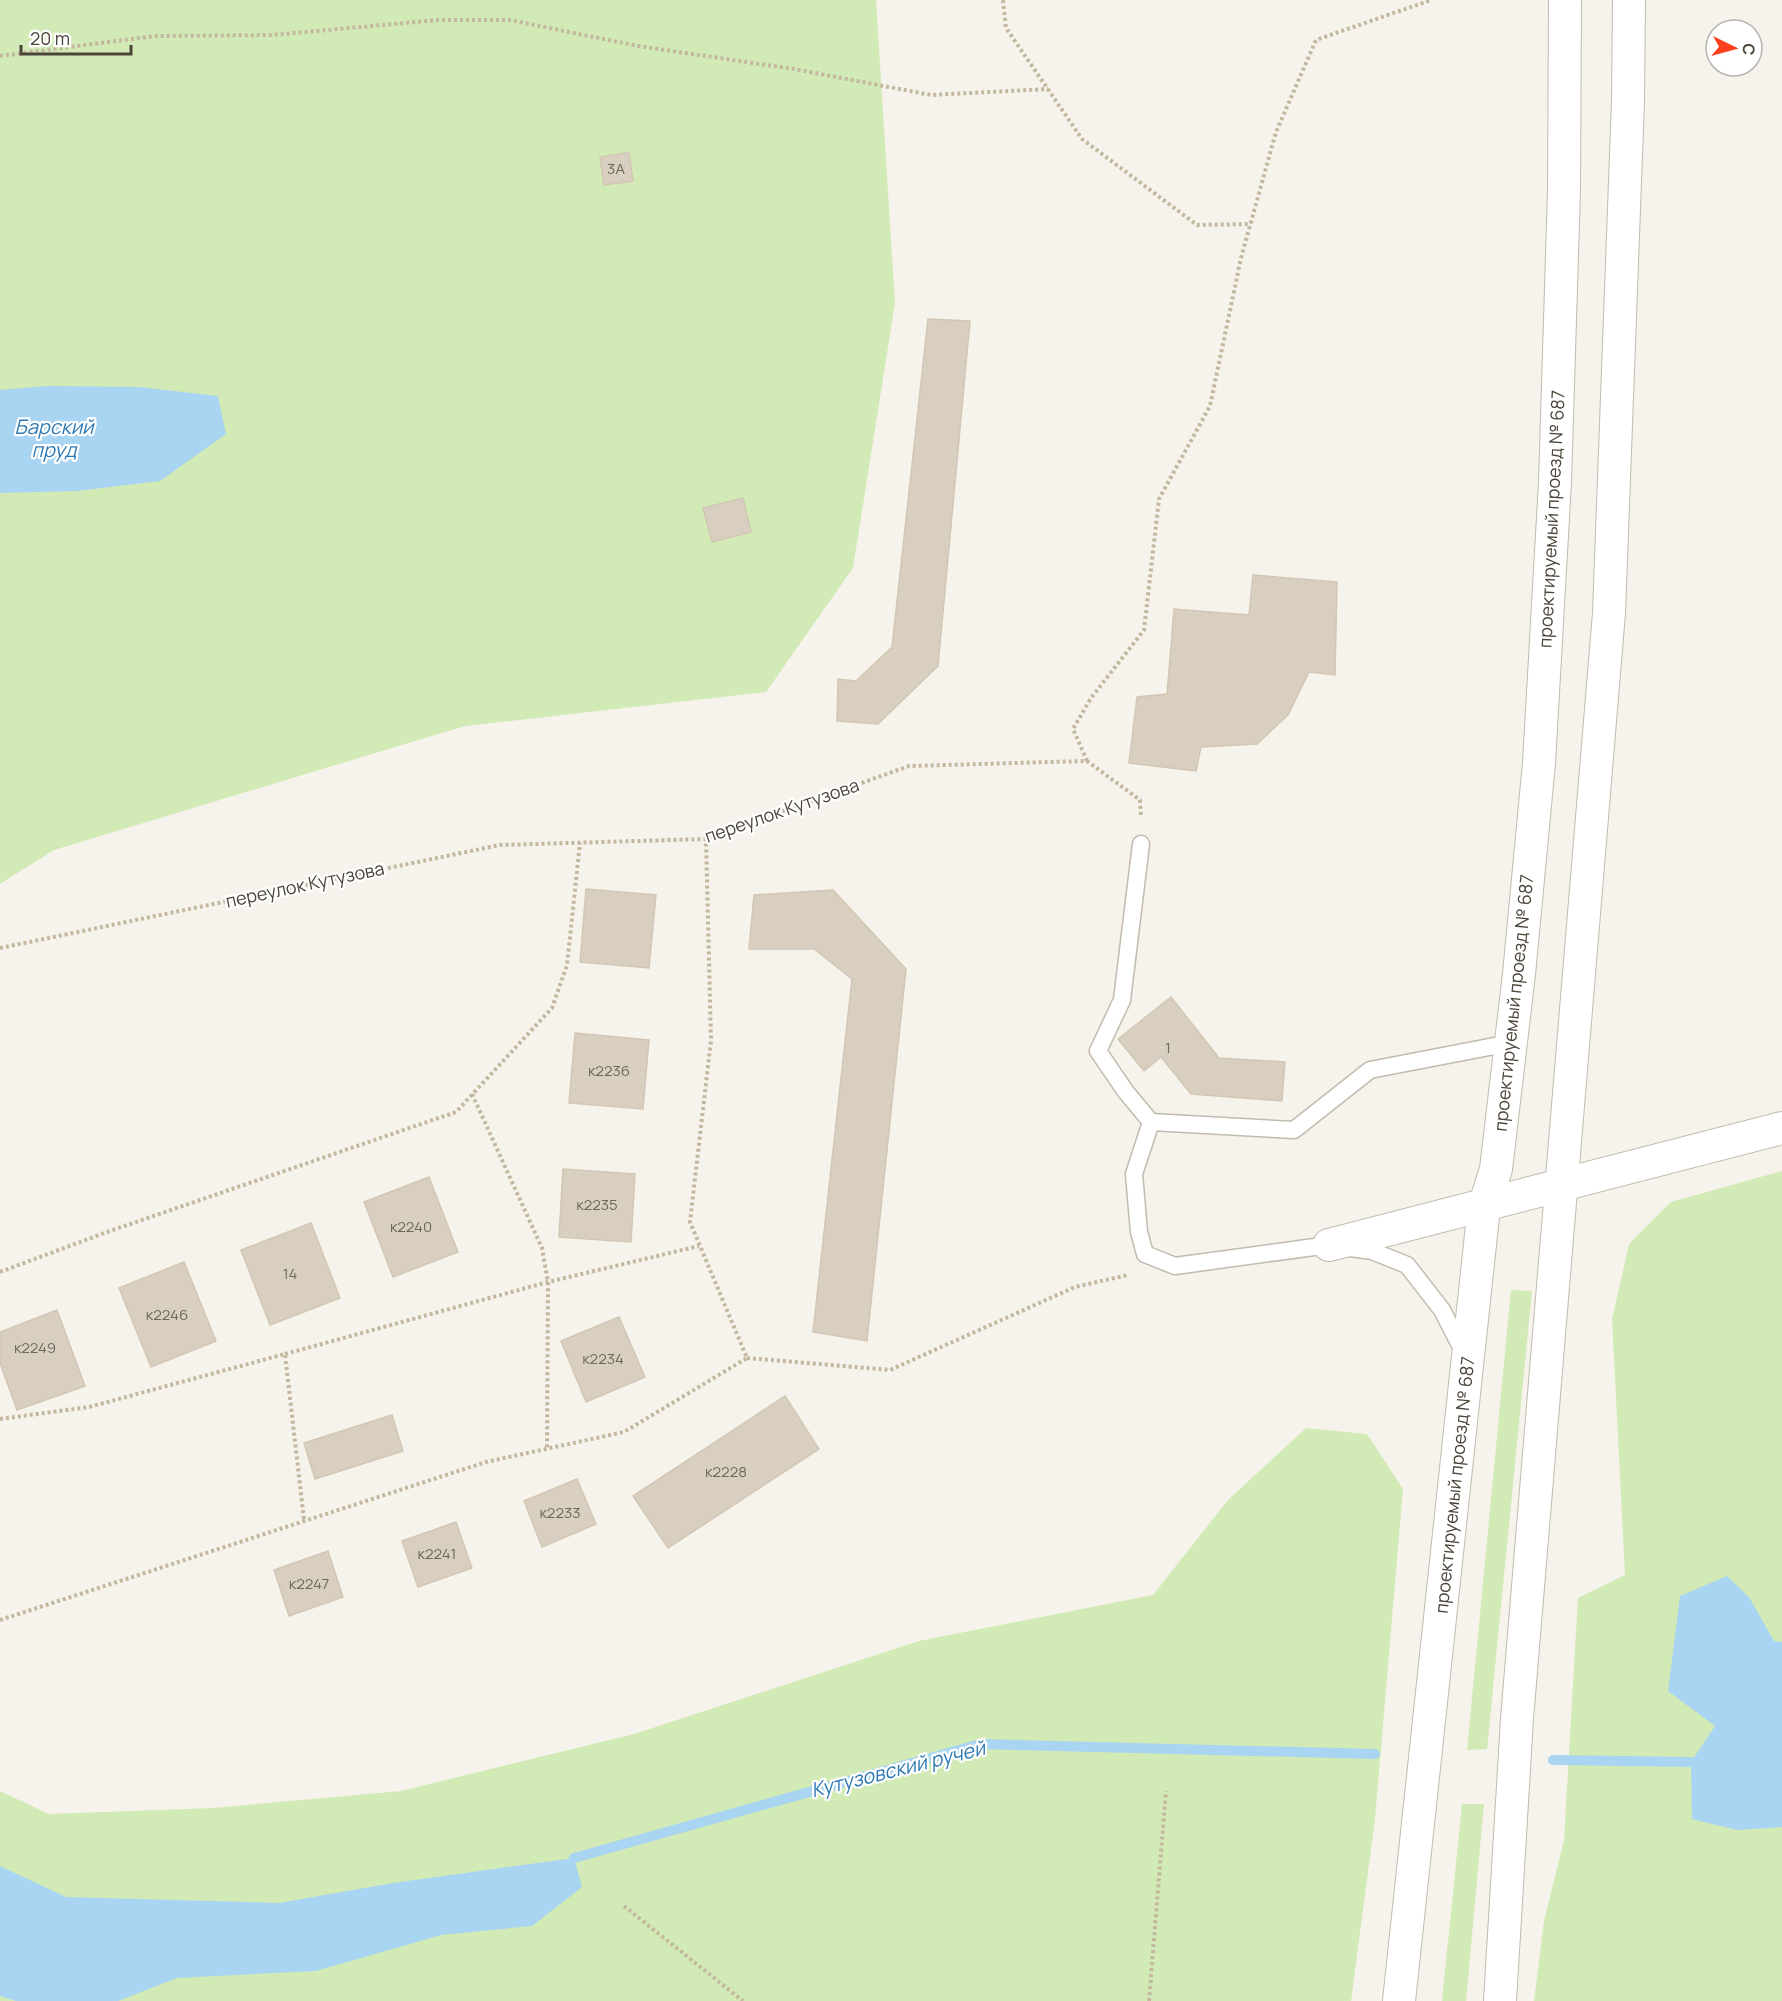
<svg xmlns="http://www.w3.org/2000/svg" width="1782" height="2001" font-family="Manrope,sans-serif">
	<rect width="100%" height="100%" fill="#f6f3ec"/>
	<!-- green -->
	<g fill="#d2eab5">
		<path d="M0,0H876L895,303L853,568L766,692L465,726L54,850L0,884Z"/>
		<path d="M1782,1171V2001H1534L1544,1921L1564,1840L1578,1598L1625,1575L1612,1320L1629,1244L1671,1202Z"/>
		<path d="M1511,1290L1532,1291L1487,1749L1467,1750Z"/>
		<path d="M1306,1428L1367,1434L1403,1489L1375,1819L1351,2001H0V1791L49,1814L213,1808L401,1791L634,1734L919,1641L1153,1595L1228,1500Z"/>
		<path d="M1462,1804H1484L1466,2001H1442Z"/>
	</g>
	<!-- water -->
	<g fill="#a9d4f2">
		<path d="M48,386L139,387L218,396L226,434L160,481L77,491L0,493V390Z"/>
		<path d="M1727,1576L1749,1597L1774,1641L1782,1642V1827L1737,1830L1692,1819L1691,1762L1715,1726L1668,1691L1680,1596Z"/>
		<path d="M574,1858L582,1887L532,1926L441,1935L316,1971L177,1978L118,2001H16L0,1996V1866L66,1897L279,1903L393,1883Z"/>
	</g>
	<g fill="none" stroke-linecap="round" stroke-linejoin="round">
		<!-- stream -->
		<g stroke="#a9d4f2" stroke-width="10">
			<path d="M1553,1760L1691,1762L1705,1767"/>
			<path d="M574,1858L980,1744L1375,1754"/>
		</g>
	</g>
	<!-- building -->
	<g fill="#d8cfc1" stroke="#d3c7b4" stroke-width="1.5">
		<path d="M629,152L633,181L604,185L600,157Z"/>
		<path d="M928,319L970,321L938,666L878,724L837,721L838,679L856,681L892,647Z"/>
		<path d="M743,498L751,532L712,542L703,508Z"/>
		<path d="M1253,575L1337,582L1335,675L1309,672L1288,715L1257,744L1201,747L1196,771L1129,763L1137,697L1167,694L1174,609L1249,615Z"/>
		<path d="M586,889L656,895L649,968L580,962Z"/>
		<path d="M833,890L906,969L867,1341L813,1332L852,979L814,949H749L754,895Z"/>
		<path d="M1171,997L1219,1058L1285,1062L1282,1101L1191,1094L1161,1057L1144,1071L1118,1039Z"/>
		<path d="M575,1033L649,1040L643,1109L569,1103Z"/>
		<path d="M563,1169L635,1174L631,1242L559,1237Z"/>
		<path d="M429,1177L458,1252L393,1277L364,1202Z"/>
		<path d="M311,1223L340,1298L270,1325L241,1250Z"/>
		<path d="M184,1262L216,1341L151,1367L119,1288Z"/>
		<path d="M57,1310L85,1386L17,1410L0,1363V1332Z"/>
		<path d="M619,1317L645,1377L586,1402L561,1341Z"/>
		<path d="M785,1396L819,1449L668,1548L633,1496Z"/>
		<path d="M392,1415L403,1451L315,1479L304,1443Z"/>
		<path d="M577,1479L596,1524L542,1547L524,1501Z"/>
		<path d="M456,1522L472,1568L418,1587L402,1541Z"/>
		<path d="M328,1551L343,1597L289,1616L274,1570Z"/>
	</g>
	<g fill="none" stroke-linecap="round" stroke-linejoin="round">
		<defs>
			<g id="service">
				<path d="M1141,844L1122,1000L1098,1051L1126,1092L1151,1122"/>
				<path d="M1151,1122L1134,1174L1139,1232L1145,1254L1175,1266L1329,1245L1372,1251L1407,1265L1442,1310L1465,1355"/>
				<path d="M1151,1122L1294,1130L1370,1070L1510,1043"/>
			</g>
			<g id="minor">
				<path d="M1329,1245L1782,1128"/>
				<path d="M1399,2001L1484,1207L1496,1169L1519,974L1539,763L1555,482L1564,190L1565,0"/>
				<path d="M1500,2001L1517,1719L1609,613L1628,101L1629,0"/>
			</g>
		</defs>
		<!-- service casing -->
		<use href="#service" stroke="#c2bbae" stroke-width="19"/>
		<!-- minor casing -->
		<use href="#minor" stroke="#c2bbae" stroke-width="34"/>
		<!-- path -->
		<g stroke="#c4b79f" stroke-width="4" stroke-dasharray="3 3" stroke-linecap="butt">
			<path d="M1003,0L1006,28L1082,139L1197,225L1251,224"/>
			<path d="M0,56L155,36L272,35L438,20H510L638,46L794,69L931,95L1048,89"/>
			<path d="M1087,761L1073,729L1091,698L1144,630L1159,499L1210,406L1241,258L1276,132L1316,40L1431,0"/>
			<path d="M0,948L500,845L706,839L909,766L1087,761L1140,800L1141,817"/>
			<path d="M472,1094L542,1248L548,1282L547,1449"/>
			<path d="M0,1272L107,1232L456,1112L552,1008L567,965L580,843"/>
			<path d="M285,1354L548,1282L699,1246"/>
			<path d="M747,1358L890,1370L1075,1287L1128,1275"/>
			<path d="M0,1419L89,1407L285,1354L304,1520"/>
			<path d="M0,1620L486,1462L624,1432L747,1358L690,1222L711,1040L706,839"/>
			<path d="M624,1906L743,2001"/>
			<path d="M1149,2001L1166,1791"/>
		</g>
		<!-- service -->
		<use href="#service" stroke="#fff" stroke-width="16"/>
		<!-- minor -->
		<use href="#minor" stroke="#fff" stroke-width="32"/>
	</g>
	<g text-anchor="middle" stroke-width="4.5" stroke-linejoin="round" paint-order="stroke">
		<!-- number labels -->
		<g font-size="15" fill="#6e675b">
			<text x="616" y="174">3А</text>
			<text x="1168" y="1053">1</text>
			<text x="609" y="1076">к2236</text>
			<text x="597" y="1210">к2235</text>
			<text x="411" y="1232">к2240</text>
			<text x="290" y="1279">14</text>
			<text x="167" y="1320">к2246</text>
			<text x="35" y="1353">к2249</text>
			<text x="603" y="1364">к2234</text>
			<text x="726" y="1477">к2228</text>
			<text x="560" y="1518">к2233</text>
			<text x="437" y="1559">к2241</text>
			<text x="309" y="1589">к2247</text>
		</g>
		<!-- street labels -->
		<g font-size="18" fill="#4b4439" stroke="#fff">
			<text transform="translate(1552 519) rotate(-87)" y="6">проектируемый проезд № 687</text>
			<text transform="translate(782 811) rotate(-19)" y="6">переулок Кутузова</text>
			<text transform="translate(305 885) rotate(-12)" y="6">переулок Кутузова</text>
			<text transform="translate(1514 1003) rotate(-84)" y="6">проектируемый проезд № 687</text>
			<text transform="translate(1455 1485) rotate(-84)" y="6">проектируемый проезд № 687</text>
		</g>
		<!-- water labels -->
		<g font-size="20" font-style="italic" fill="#2e7ab2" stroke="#fff">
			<text x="54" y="434">Барский<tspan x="54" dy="23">пруд</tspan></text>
			<text transform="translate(898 1769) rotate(-14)" y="7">Кутузовский ручей</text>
		</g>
	</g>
	<!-- north arrow -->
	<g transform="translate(1734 48) rotate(95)"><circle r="28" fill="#ffffff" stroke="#b7b4b0" stroke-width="1.5"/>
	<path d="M0-4.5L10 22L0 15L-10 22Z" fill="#fc3f1d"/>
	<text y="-9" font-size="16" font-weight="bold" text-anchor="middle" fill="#4b4439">С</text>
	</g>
	<!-- scale -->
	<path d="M21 45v9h110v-9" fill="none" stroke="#4b4439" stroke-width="3"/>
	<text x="30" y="45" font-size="18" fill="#4b4439" stroke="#ffffff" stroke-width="4.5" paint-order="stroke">20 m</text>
</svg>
